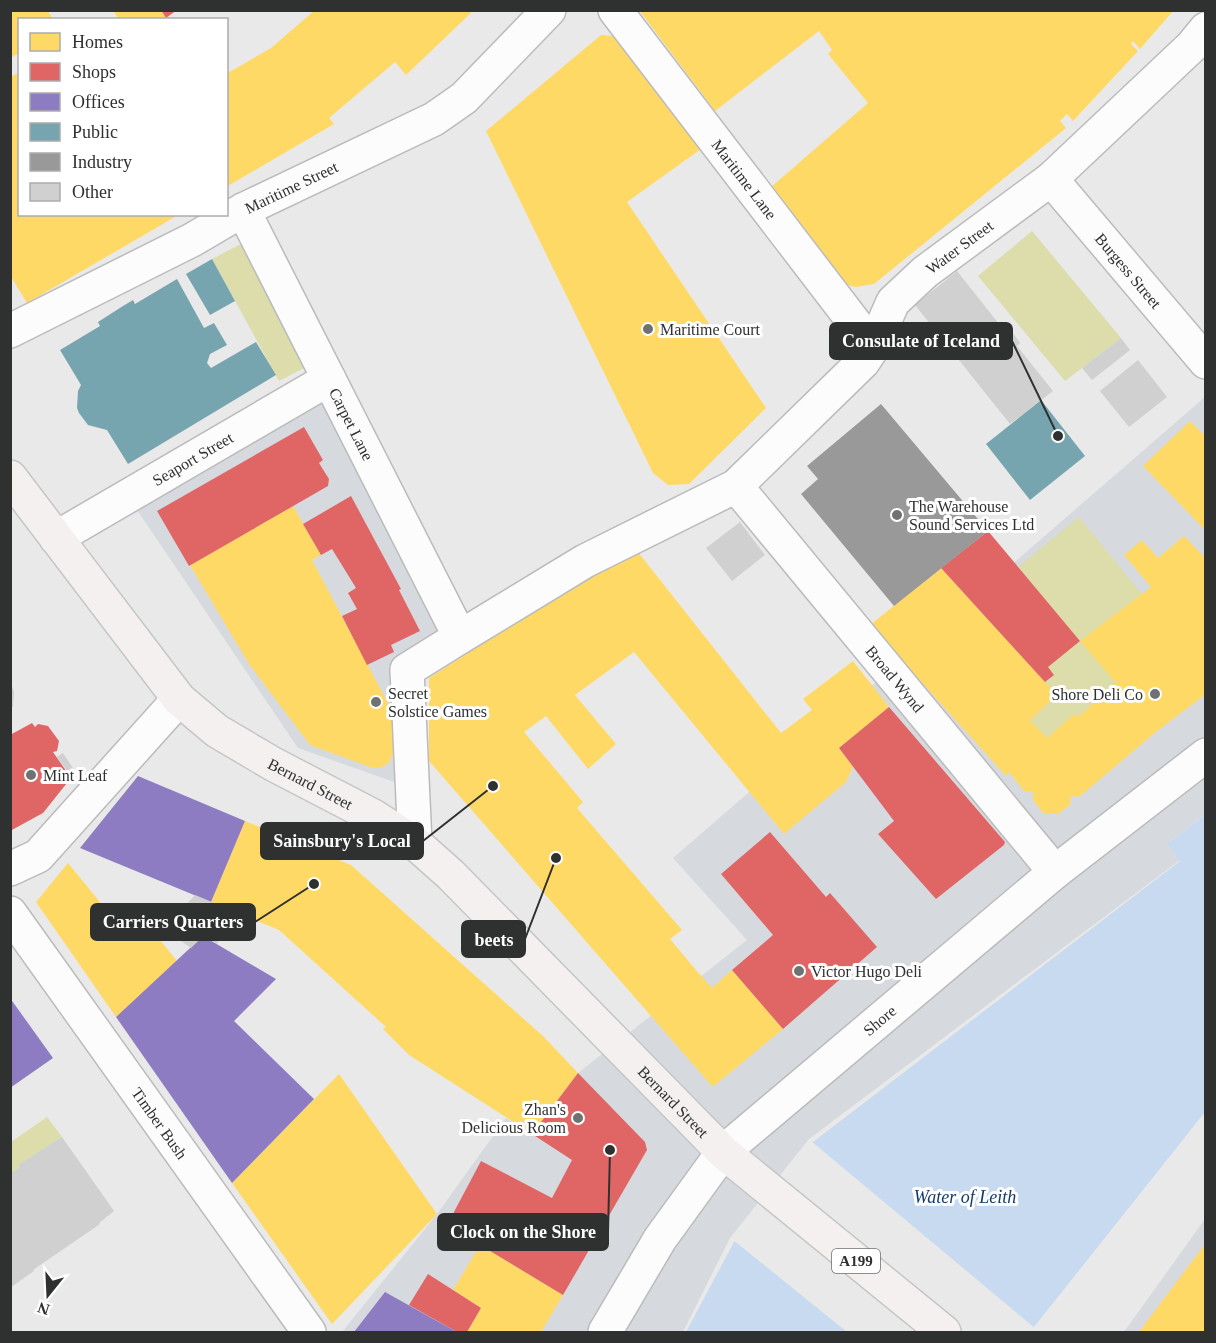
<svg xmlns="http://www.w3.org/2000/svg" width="1216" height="1343" font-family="Georgia,serif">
	<rect width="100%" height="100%" fill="#e9e9e9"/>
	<!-- built -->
	<g fill="#d6dade">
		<path d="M349,385L469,615L391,665L397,783L298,748L135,507Z"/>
		<path d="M1205,397V815L1167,844L1180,860L809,1139L730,1238L683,1332H342L437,1214L506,1118L532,1134L578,1073L747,940L673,858Z"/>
		<path d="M1205,1219V1332H1124Z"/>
	</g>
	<!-- green -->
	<g fill="#dcddab">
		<path d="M1032,231L1121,338L1065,381L978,276Z"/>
		<path d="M241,244L306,367L279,381L212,259Z"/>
		<path d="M1079,517L1142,594L1080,641L1116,683L1078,717L1074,714L1047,738L1030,720L1057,696L1045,682L1054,675L1048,667L1079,641L1018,567Z"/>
		<path d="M47,1117L62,1137L19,1165L20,1167L11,1174V1142Z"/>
	</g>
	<!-- water -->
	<path fill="#c8daef" d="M1205,815V1112L1030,1332H686L734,1242L813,1142L1180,861L1167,844Z"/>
	<!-- pier -->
	<path fill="#e9e9e9" d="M811,1141L1036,1329L1034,1332H847L732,1239Z"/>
	<!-- homes -->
	<g fill="#ffd966">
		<path d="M10,10H47L54,20H20V53L10,58Z"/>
		<path d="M113,10H161L166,18L119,20Z"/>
		<path d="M315,10H468L471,13L406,75L395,62L329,118L334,124L226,187V74L271,48Z"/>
		<path d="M639,10H1174L1140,49L1133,41L1131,44L1138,51L1073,121L1067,114L1060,121L1066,128L874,284L856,287L847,285L840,280L771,187L868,103L828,54L832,50L819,31L715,111Z"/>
		<path d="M601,35L615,36L701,149L627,202L766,408L689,484L668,485L653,473L486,131Z"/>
		<path d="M20,72V214H180L27,303L10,275V77Z"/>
		<path d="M1190,421L1206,437V531L1143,466Z"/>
		<path d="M293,506L321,555L312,560L392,711L393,753L389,763L380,768L370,767L310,745L249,664L190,565Z"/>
		<path d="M1184,536L1206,559V694L1157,731L1079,797L1071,796L1070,805L1058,814L1043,813L1033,800V792L1024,791L1009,772L1006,776L870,625L941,568L1057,695L1030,720L1047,738L1074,714L1078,717L1116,683L1080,641L1151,587L1124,555L1142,540L1158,558Z"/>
		<path d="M634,547L781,733L812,710L803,699L853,661L889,707L839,748L853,767L846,782L784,834L634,652L575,695L616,744L588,769L546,716L524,732L583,802L577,808L682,930L670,939L696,970L712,988L732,970L783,1029L715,1085H711L429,761V678Z"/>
		<path d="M245,821L351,865L544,1037L578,1073L532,1134L409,1055L383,1029L386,1027L279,930L211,902Z"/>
		<path d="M68,863L117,923L138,913L177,961L116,1017L36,902Z"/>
		<path d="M339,1074L437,1214L332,1324L232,1183Z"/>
		<path d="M1206,1243V1332H1139L1172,1288Z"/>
		<path d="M480,1245L563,1295L541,1332H467L481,1308L453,1290Z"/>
	</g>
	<!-- shops -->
	<g fill="#e06666">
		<path d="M161,10H177L166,18Z"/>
		<path d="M304,427L323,460L319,463L329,479L328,486L189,566L157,511Z"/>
		<path d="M351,496L401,589L399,590L420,631L391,645L394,652L367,665L342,616L357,609L348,593L356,588L332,549L321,555L303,524Z"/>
		<path d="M988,531L1080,641L1048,667L1054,675L1045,682L941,568Z"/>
		<path d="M889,707L1005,842L1004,845L936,899L878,834L894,821L839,748Z"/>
		<path d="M32,723L35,727L38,724L48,726L59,741L57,751L53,752L71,778L43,813L10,831V735Z"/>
		<path d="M770,832L826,897L830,893L877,947L783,1029L732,970L773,935L721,874Z"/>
		<path d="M578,1073L645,1142L647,1150L563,1295L447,1225L481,1161L552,1198L572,1160L532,1134Z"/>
		<path d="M428,1274L481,1308L467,1332H457L409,1305Z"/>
	</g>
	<!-- offices -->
	<g fill="#8e7cc3">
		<path d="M138,776L245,821L211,902L80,848Z"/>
		<path d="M203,936L276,979L234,1021L314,1099L232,1183L116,1017Z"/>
		<path d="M10,998L53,1058L10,1088Z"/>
		<path d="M385,1292L437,1321L457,1332H354Z"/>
	</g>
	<!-- public -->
	<g fill="#76a5af">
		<path d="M212,259L235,301L210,315L186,274Z"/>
		<path d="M177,279L204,328L214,323L227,345L210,354L207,363L211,368L256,342L276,375L128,464L107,430L88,425L79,413L77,408L78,391L81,385L60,350L100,326L98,322L123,306L133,300L135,304Z"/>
		<path d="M1041,400L1085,456L1030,500L986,444Z"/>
	</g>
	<!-- industry -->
	<path fill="#999" d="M881,404L988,531L894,606L801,494L818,479L807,466Z"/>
	<!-- building -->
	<g fill="#d0d0d0">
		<path d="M957,271L1003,329L1013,333L1020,343L1017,346L1053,391L1010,424L915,305Z"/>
		<path d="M1121,338L1130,350L1092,380L1082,368Z"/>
		<path d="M1138,360L1167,397L1129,427L1100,391Z"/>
		<path d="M740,522L765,555L732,581L706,548Z"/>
		<path d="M10,681L14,692L13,707L10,709Z"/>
		<path d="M63,753L75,771L70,775L57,757Z"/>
		<path d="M195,895L231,910L216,933L221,935L217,944L203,936L191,948L164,929Z"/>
		<path d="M62,1137L114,1211L99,1223L100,1224L33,1270L34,1271L10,1288V1174L20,1167L18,1165Z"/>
	</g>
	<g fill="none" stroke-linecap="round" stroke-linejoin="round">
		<defs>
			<g id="minor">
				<path id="s1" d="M615,10L873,347"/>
				<path id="s2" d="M1051,179L1206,362"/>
				<path id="s3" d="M243,210L460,637L585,561L736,486L863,362L873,347L893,302L925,272L1051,179L1192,46L1206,29"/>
				<path id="s4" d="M10,331L192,240L243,210L434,119L464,98L549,10"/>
				<path id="s5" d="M736,486L1055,872"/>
				<path id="s6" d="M56,538L329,379"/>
				<path d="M415,843L407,670L460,637"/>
				<path d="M10,869L38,856L179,699"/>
				<path id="s7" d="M10,913L309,1332"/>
				<path id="s8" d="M605,1332L660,1239L723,1152L1055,872L1206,755"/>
			</g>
			<g id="major">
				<path id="s9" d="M10,477L179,699L217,731L273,764L373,816L415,843L451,875L723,1152L944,1332"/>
			</g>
		</defs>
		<!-- minor casing -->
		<use href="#minor" stroke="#bbb" stroke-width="36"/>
		<!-- major casing -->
		<use href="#major" stroke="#c5c6c6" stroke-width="36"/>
		<!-- minor -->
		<use href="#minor" stroke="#fcfcfc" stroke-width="33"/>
		<!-- major -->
		<use href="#major" stroke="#f4f0f0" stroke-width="33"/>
	</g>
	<!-- markers -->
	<g fill="#707171" stroke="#fff" stroke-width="2">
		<circle cx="648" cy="329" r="6"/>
		<circle cx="897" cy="515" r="6"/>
		<circle cx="1155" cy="694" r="6"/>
		<circle cx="376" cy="702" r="6"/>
		<circle cx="31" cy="775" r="6"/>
		<circle cx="799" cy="971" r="6"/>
		<circle cx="578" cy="1118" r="6"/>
	</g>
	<g text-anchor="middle" stroke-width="6" stroke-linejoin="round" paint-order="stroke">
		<!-- shield labels -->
		<rect fill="#fff" stroke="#6d6e6e" stroke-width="1.5" x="832" y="1249" width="48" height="24" rx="4.5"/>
		<g font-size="15" font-weight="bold" fill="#2f3030">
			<text x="856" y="1266">A199</text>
		</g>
		<!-- street labels -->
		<g font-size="16" fill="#2f3030" stroke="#fff">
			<text dy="6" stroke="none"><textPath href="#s1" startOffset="213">Maritime Lane</textPath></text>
			<text dy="6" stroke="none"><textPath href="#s4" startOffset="316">Maritime Street</textPath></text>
			<text dy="6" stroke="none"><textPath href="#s3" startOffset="1125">Water Street</textPath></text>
			<text dy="6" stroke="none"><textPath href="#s2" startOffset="120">Burgess Street</textPath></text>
			<text dy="6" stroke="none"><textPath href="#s3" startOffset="240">Carpet Lane</textPath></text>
			<text dy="6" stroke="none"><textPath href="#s6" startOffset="158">Seaport Street</textPath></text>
			<text dy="6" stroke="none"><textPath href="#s5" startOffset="250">Broad Wynd</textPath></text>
			<text dy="6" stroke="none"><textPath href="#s9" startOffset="436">Bernard Street</textPath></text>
			<text dy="6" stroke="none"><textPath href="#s8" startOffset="420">Shore</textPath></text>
			<text dy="6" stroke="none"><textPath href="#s9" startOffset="922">Bernard Street</textPath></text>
			<text dy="6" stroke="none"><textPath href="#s7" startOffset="258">Timber Bush</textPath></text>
		</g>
		<!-- poi labels -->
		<g font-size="16" fill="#2f3030" stroke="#fff" text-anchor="start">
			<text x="660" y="335">Maritime Court</text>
			<text x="909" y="512">The Warehouse<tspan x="909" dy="18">Sound Services Ltd</tspan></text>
			<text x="388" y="699">Secret<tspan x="388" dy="18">Solstice Games</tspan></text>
			<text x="1143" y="700" text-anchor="end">Shore Deli Co</text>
			<text x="43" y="781">Mint Leaf</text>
			<text x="811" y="977">Victor Hugo Deli</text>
			<text x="566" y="1115" text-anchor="end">Zhan's<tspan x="566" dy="18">Delicious Room</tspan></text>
		</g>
		<!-- water labels -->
		<g font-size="18" font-style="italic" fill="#123c6b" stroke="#fff">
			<text x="965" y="1203">Water of Leith</text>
		</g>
	</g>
	<!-- callouts -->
	<path fill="none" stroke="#2f3030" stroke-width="2" d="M1058 436L1012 341M493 786L423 841M314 884L255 922M556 858L525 939M610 1150L608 1232"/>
	<g fill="#2f3030" stroke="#fff" stroke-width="2">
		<circle cx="1058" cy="436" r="6"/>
		<circle cx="493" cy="786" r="6"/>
		<circle cx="314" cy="884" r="6"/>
		<circle cx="556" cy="858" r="6"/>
		<circle cx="610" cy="1150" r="6"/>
	</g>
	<g fill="#2f3030" stroke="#2f3030" stroke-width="2">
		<rect x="830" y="323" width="182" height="36" rx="6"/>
		<rect x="261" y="823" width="162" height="36" rx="6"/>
		<rect x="91" y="904" width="164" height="36" rx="6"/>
		<rect x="462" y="921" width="63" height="36" rx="6"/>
		<rect x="438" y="1214" width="170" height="36" rx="6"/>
	</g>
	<g font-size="18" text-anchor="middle" font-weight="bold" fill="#fff">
		<text x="921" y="347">Consulate of Iceland</text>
		<text x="342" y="847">Sainsbury's Local</text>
		<text x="173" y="928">Carriers Quarters</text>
		<text x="494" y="946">beets</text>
		<text x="523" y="1238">Clock on the Shore</text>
	</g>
	<!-- border -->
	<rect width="1216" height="1343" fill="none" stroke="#2f3030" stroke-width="24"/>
	<!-- legend -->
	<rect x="18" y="18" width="210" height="198" fill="#ffffff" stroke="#acacac" stroke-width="1.5"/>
	<rect x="30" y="33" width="30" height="18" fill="#ffd966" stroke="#acacac" stroke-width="1.5"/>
	<text x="72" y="48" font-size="18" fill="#2f3030">Homes</text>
	<rect x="30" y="63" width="30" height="18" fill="#e06666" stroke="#acacac" stroke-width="1.5"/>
	<text x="72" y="78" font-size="18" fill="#2f3030">Shops</text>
	<rect x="30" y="93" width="30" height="18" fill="#8e7cc3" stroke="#acacac" stroke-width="1.5"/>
	<text x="72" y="108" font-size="18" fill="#2f3030">Offices</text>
	<rect x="30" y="123" width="30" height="18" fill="#76a5af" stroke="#acacac" stroke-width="1.5"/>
	<text x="72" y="138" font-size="18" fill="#2f3030">Public</text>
	<rect x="30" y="153" width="30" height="18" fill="#999999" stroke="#acacac" stroke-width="1.5"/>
	<text x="72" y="168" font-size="18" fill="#2f3030">Industry</text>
	<rect x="30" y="183" width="30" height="18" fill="#d0d0d0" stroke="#acacac" stroke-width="1.5"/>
	<text x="72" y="198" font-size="18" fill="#2f3030">Other</text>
	<!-- north arrow -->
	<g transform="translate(48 1295) rotate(198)" stroke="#ffffff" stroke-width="4.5" paint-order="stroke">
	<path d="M0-4.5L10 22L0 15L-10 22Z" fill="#2f3030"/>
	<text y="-9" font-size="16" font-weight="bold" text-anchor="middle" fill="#2f3030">N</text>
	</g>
</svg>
